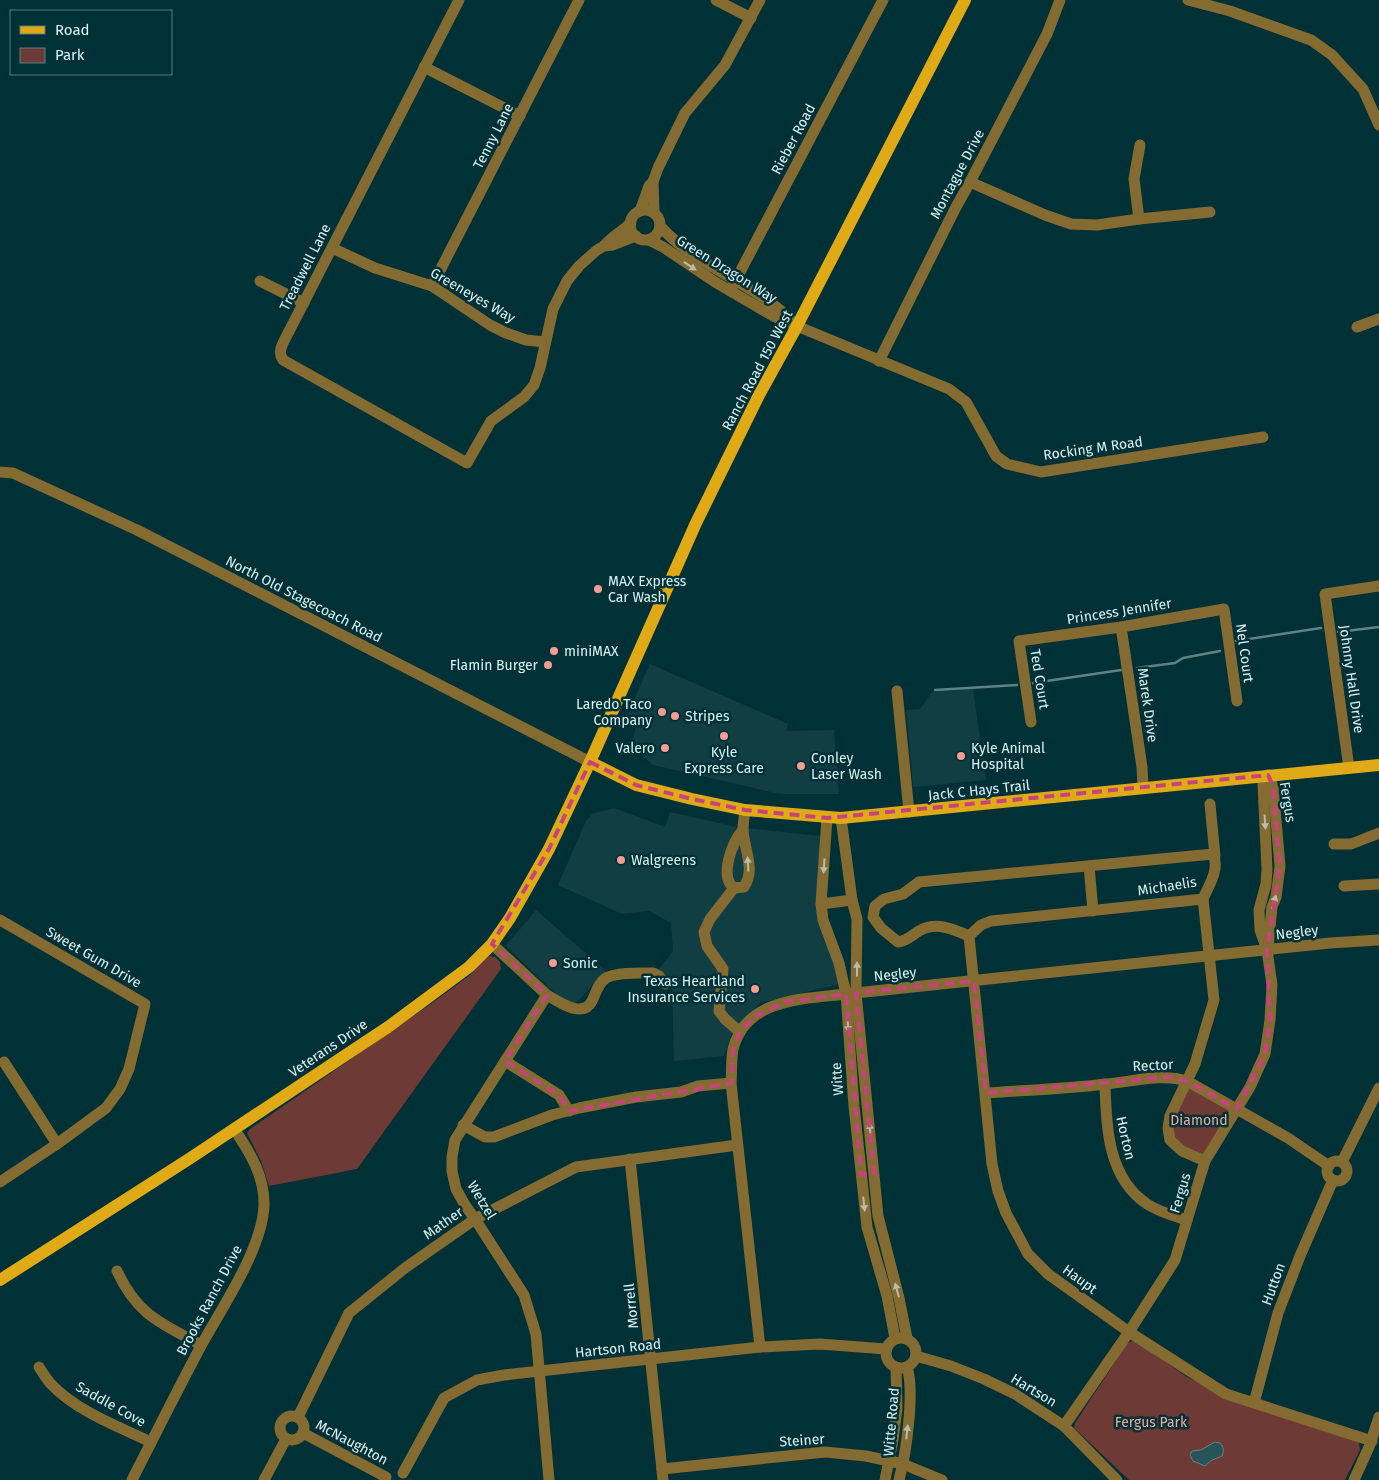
<svg xmlns="http://www.w3.org/2000/svg" width="1379" height="1480" font-family="'Fira Sans',sans-serif">
	<rect width="100%" height="100%" fill="#003136"/>
	<!-- built -->
	<g fill="#103e43">
		<path d="M650,664L788,724L786,731L834,730L839,794H780L653,765L639,753L633,741L635,730V723L632,718L627,715Z"/>
		<path d="M973,689L986,780L913,787L906,710L920,709L932,692Z"/>
		<path d="M614,808L665,827L670,812L737,827L821,836L817,902L837,968L839,984L760,1003L732,1033L724,1056L674,1061L672,984L659,969L673,951L671,923L649,911L622,914L558,885L586,821L592,814Z"/>
		<path d="M536,910L606,971L574,1005L558,996L506,946Z"/>
	</g>
	<!-- green -->
	<g fill="#6e3a36">
		<path d="M488,956L495,957L500,962L501,969L357,1169L269,1186L261,1161L247,1133L250,1129L435,1001L470,975Z"/>
		<path d="M1187,1082L1236,1110L1205,1160L1171,1139V1115Z"/>
		<path d="M1132,1341L1137,1342L1187,1377L1241,1403L1357,1441L1359,1443L1360,1450L1345,1480H1129L1074,1428L1075,1423L1127,1344Z"/>
	</g>
	<!-- water -->
	<path fill="#285358" stroke="#5e8387" d="M1215,1442L1220,1443C1224,1447 1224,1451 1222,1456L1212,1460L1205,1466L1193,1461L1190,1455L1192,1451L1201,1450Z"/>
	<g fill="none" stroke-linecap="round" stroke-linejoin="round">
		<!-- stream -->
		<g stroke="#5e8387" stroke-width="2.5">
			<path d="M1338,632L1379,627"/>
			<path d="M1236,641L1321,628"/>
			<path d="M1137,668L1175,663L1183,658L1220,651"/>
			<path d="M1033,683L1121,670"/>
			<path d="M935,690L1017,685"/>
		</g>
		<!-- minor -->
		<g stroke="#846b32" stroke-width="11">
			<path d="M459,0L283,343C280,350 279,354 283,360L467,463L491,421L524,397L534,385L540,368L553,309L567,281L579,266L597,250L604,246L613,245L636,236"/>
			<path d="M716,0L751,18"/>
			<path d="M1188,0L1230,11L1311,40L1332,55L1363,89L1379,125"/>
			<path d="M424,67L520,116"/>
			<path d="M970,182L1045,215L1071,224L1097,225L1139,219L1210,212"/>
			<circle cx="645" cy="225" r="15"/>
			<path d="M640,211L649,186L653,182"/>
			<path d="M654,213L653,182L658,168L685,113L725,65L760,0"/>
			<path d="M1139,219L1134,179L1140,145"/>
			<path d="M660,226C697,268 756,283 794,323"/>
			<path d="M649,240L663,247L715,282L775,317L949,389L966,402L996,456L1007,464L1041,472L1263,437"/>
			<path d="M605,245C612,236 623,231 631,223"/>
			<path d="M332,248L375,268L432,286L490,325L506,333L526,340L545,342"/>
			<path d="M260,281L304,303"/>
			<path d="M432,286L579,0"/>
			<path d="M730,291L883,0"/>
			<path d="M1357,327L1379,319"/>
			<path d="M879,361L956,207L970,182L1047,34L1060,0"/>
			<path d="M0,472L13,473L137,530L590,762"/>
			<path d="M1121,627L1142,767L1143,788"/>
			<path d="M897,691L909,812"/>
			<path d="M1031,722L1019,641L1121,627L1224,609L1237,701"/>
			<path d="M1349,768L1325,594L1379,586"/>
			<path d="M1210,804L1215,856"/>
			<path d="M827,818L821,904L823,920L839,963L846,994L854,1106L867,1227L887,1296L895,1338"/>
			<path d="M841,818L852,900L857,919L856,993L878,1216L899,1298L907,1338"/>
			<path d="M1334,844H1351L1379,833"/>
			<path d="M1213,854C1220,869 1209,885 1203,899L991,921L981,925L969,936C953,929 936,921 919,931C911,936 907,941 898,942L881,928L873,917L875,906L884,899L903,894L919,882Z"/>
			<path d="M1089,866L1093,911"/>
			<path d="M1344,886L1379,884"/>
			<path d="M734,888C719,877 732,842 743,830"/>
			<path d="M1203,899L1214,1000L1195,1064L1170,1116L1168,1128L1170,1140L1182,1151L1205,1161"/>
			<path d="M821,904L852,900"/>
			<path d="M0,920L145,1004L129,1069L120,1089L106,1108L57,1144L0,1182"/>
			<path d="M969,936L992,1164L998,1191L1006,1213L1028,1254L1048,1274L1129,1332L1226,1394L1372,1441"/>
			<path d="M492,944L547,995L455,1140L452,1157V1171L456,1189L465,1205L475,1219L524,1295L536,1334L549,1480"/>
			<path d="M1268,948L1272,907L1276,897L1280,866L1273,786L1268,775"/>
			<path d="M547,995C559,1002 583,1019 592,1001C596,993 598,983 606,978C616,972 642,973 653,973L659,976L665,984"/>
			<path d="M740,1032L725,1019L719,1011L723,969L707,946L704,932L710,919L734,888L744,887C756,869 744,850 743,830C743,824 744,817 745,810"/>
			<path d="M505,1061L559,1095L569,1111"/>
			<path d="M4,1062L57,1144"/>
			<path d="M1105,1084C1106,1127 1108,1178 1147,1204C1159,1212 1174,1216 1187,1220"/>
			<path d="M986,1093C1026,1090 1066,1089 1106,1084C1132,1082 1161,1073 1187,1081L1288,1138L1329,1166"/>
			<path d="M463,1125L485,1137H494L552,1115L579,1108L636,1097L681,1092L698,1086L731,1083"/>
			<path d="M630,1159L663,1480"/>
			<circle cx="1337" cy="1171" r="10"/>
			<path d="M1342,1162L1379,1088"/>
			<path d="M117,1271C138,1316 161,1323 201,1345"/>
			<circle cx="901" cy="1353" r="15"/>
			<path d="M760,1347L731,1083C732,1072 731,1060 733,1049C746,998 804,999 846,994L1330,943L1379,940"/>
			<path d="M916,1356L951,1366L984,1379L1015,1394L1064,1426L1117,1480"/>
			<path d="M39,1367C42,1372 46,1378 50,1383C76,1411 117,1426 151,1442"/>
			<path d="M1254,1403L1278,1313L1300,1256L1333,1180"/>
			<circle cx="292" cy="1428" r="12"/>
			<path d="M298,1417L349,1313L405,1268L475,1219L576,1167L737,1145"/>
			<path d="M1064,1426L1129,1332L1175,1260L1205,1161L1250,1087L1265,1054L1270,1020L1272,985L1267,950L1260,930L1259,910L1266,884L1267,869L1263,784L1268,775"/>
			<path d="M303,1433L386,1477"/>
			<path d="M662,1469L825,1452L866,1456L903,1464L942,1480"/>
			<path d="M403,1473L444,1398L477,1380L504,1375L760,1347L820,1344L886,1349"/>
			<path d="M132,1480C155,1435 178,1389 202,1344C223,1306 262,1249 264,1206C265,1177 250,1152 234,1129"/>
			<path d="M264,1480L286,1439"/>
			<path d="M885,1480L893,1440L897,1408L896,1367"/>
			<path d="M899,1480C906,1454 915,1392 907,1367"/>
			<path d="M1354,1480L1369,1447L1379,1417"/>
		</g>
		<!-- major -->
		<g stroke="#dfaa16" stroke-width="12">
			<path d="M590,762L636,785L692,799L745,810L841,818L1379,765"/>
			<path d="M0,1280L189,1159L388,1027L469,967L492,944L510,918L549,849L590,762L696,523L759,395L797,326L965,0"/>
		</g>
	</g>
	<!-- one-way arrows -->
	<defs><path id="oneway-solid" d="M-6-.8H1V-3.2L6.5 0L1 3.2V.8H-6Z" transform="scale(1.25)"/></defs>
	<g fill="#b8bda8">
		<use href="#oneway-solid" transform="translate(690 266) rotate(34)"/>
		<use href="#oneway-solid" transform="translate(1265 822) rotate(86)"/>
		<use href="#oneway-solid" transform="translate(748 864) rotate(-93)"/>
		<use href="#oneway-solid" transform="translate(824 866) rotate(94)"/>
		<use href="#oneway-solid" transform="translate(1274 902) rotate(-74)"/>
		<use href="#oneway-solid" transform="translate(857 969) rotate(-90)"/>
		<use href="#oneway-solid" transform="translate(848 1025) rotate(86)"/>
		<use href="#oneway-solid" transform="translate(870 1130) rotate(-96)"/>
		<use href="#oneway-solid" transform="translate(864 1204) rotate(84)"/>
		<use href="#oneway-solid" transform="translate(897 1290) rotate(-105)"/>
		<use href="#oneway-solid" transform="translate(907 1432) rotate(-84)"/>
	</g>
	<!-- marked area -->
	<path fill="none" stroke="#c7447a" stroke-width="4" stroke-dasharray="10 6" stroke-linejoin="round" d="M590,762L636,785L692,799L745,810L827,818L1268,775L1273,786L1280,866L1267,950L1270,1020L1265,1054L1237,1109L1187,1081L1169,1077L986,1093L974,981L856,993L874,1174L861,1175L846,994L785,1002L754,1017L740,1032L733,1050L731,1083L569,1111L559,1095L505,1061L547,995L492,944L549,849Z"/>
	<!-- markers -->
	<g fill="#f59c94" stroke="#003136" stroke-width="2">
		<circle cx="598" cy="589" r="5"/>
		<circle cx="554" cy="651" r="5"/>
		<circle cx="548" cy="665" r="5"/>
		<circle cx="662" cy="712" r="5"/>
		<circle cx="675" cy="716" r="5"/>
		<circle cx="724" cy="736" r="5"/>
		<circle cx="665" cy="748" r="5"/>
		<circle cx="961" cy="756" r="5"/>
		<circle cx="801" cy="766" r="5"/>
		<circle cx="621" cy="860" r="5"/>
		<circle cx="553" cy="963" r="5"/>
		<circle cx="755" cy="989" r="5"/>
	</g>
	<g text-anchor="middle" stroke-width="5" stroke-linejoin="round" paint-order="stroke">
		<!-- street labels -->
		<g font-size="14" fill="#dbf3f6" stroke="#003136">
			<text transform="translate(493 136) rotate(-63)" y="5">Tenny Lane</text>
			<text transform="translate(793 139) rotate(-62)" y="5">Rieber Road</text>
			<text transform="translate(957 174) rotate(-62)" y="5">Montague Drive</text>
			<text transform="translate(305 267) rotate(-63)" y="5">Treadwell Lane</text>
			<text transform="translate(727 269) rotate(32)" y="5">Green Dragon Way</text>
			<text transform="translate(473 295) rotate(30)" y="5">Greeneyes Way</text>
			<text transform="translate(757 370) rotate(-62)" y="5">Ranch Road 150 West</text>
			<text transform="translate(1093 448) rotate(-8)" y="5">Rocking M Road</text>
			<text transform="translate(304 599) rotate(27)" y="5">North Old Stagecoach Road</text>
			<text transform="translate(1119 611) rotate(-9)" y="5">Princess Jennifer</text>
			<text transform="translate(1245 653) rotate(82)" y="5">Nel Court</text>
			<text transform="translate(1040 679) rotate(81)" y="5">Ted Court</text>
			<text transform="translate(1352 679) rotate(82)" y="5">Johnny Hall Drive</text>
			<text transform="translate(1148 705) rotate(82)" y="5">Marek Drive</text>
			<text transform="translate(979 790) rotate(-6)" y="5">Jack C Hays Trail</text>
			<text transform="translate(1288 802) rotate(81)" y="5">Fergus</text>
			<text transform="translate(1167 886) rotate(-9)" y="5">Michaelis</text>
			<text transform="translate(1297 932) rotate(-7)" y="5">Negley</text>
			<text transform="translate(94 957) rotate(30)" y="5">Sweet Gum Drive</text>
			<text transform="translate(895 974) rotate(-6)" y="5">Negley</text>
			<text transform="translate(328 1048) rotate(-34)" y="5">Veterans Drive</text>
			<text transform="translate(1153 1065) rotate(-3)" y="5">Rector</text>
			<text transform="translate(837 1079) rotate(-94)" y="5">Witte</text>
			<text transform="translate(1126 1138) rotate(77)" y="5">Horton</text>
			<text transform="translate(1180 1193) rotate(-73)" y="5">Fergus</text>
			<text transform="translate(482 1200) rotate(59)" y="5">Wetzel</text>
			<text transform="translate(443 1223) rotate(-35)" y="5">Mather</text>
			<text transform="translate(1080 1279) rotate(36)" y="5">Haupt</text>
			<text transform="translate(1273 1284) rotate(-70)" y="5">Hutton</text>
			<text transform="translate(209 1300) rotate(-62)" y="5">Brooks Ranch Drive</text>
			<text transform="translate(631 1306) rotate(-96)" y="5">Morrell</text>
			<text transform="translate(618 1348) rotate(-6)" y="5">Hartson Road</text>
			<text transform="translate(1034 1390) rotate(31)" y="5">Hartson</text>
			<text transform="translate(111 1404) rotate(29)" y="5">Saddle Cove</text>
			<text transform="translate(891 1422) rotate(-85)" y="5">Witte Road</text>
			<text transform="translate(802 1440) rotate(-4)" y="5">Steiner</text>
			<text transform="translate(352 1442) rotate(28)" y="5">McNaughton</text>
		</g>
		<!-- poi labels -->
		<g font-size="14" fill="#dbf3f6" stroke="#003136" text-anchor="start">
			<text x="608" y="586">MAX Express<tspan x="608" dy="16">Car Wash</tspan></text>
			<text x="564" y="656">miniMAX</text>
			<text x="538" y="670" text-anchor="end">Flamin Burger</text>
			<text x="652" y="709" text-anchor="end">Laredo Taco<tspan x="652" dy="16">Company</tspan></text>
			<text x="685" y="721">Stripes</text>
			<text x="655" y="753" text-anchor="end">Valero</text>
			<text x="971" y="753">Kyle Animal<tspan x="971" dy="16">Hospital</tspan></text>
			<text x="724" y="757" text-anchor="middle">Kyle<tspan x="724" dy="16">Express Care</tspan></text>
			<text x="811" y="763">Conley<tspan x="811" dy="16">Laser Wash</tspan></text>
			<text x="631" y="865">Walgreens</text>
			<text x="563" y="968">Sonic</text>
			<text x="745" y="986" text-anchor="end">Texas Heartland<tspan x="745" dy="16">Insurance Services</tspan></text>
		</g>
		<!-- park labels -->
		<g font-size="14" fill="#f3a8a1" stroke="#003136">
			<text x="1199" y="1125">Diamond</text>
			<text x="1151" y="1427">Fergus Park</text>
		</g>
	</g>
	<!-- legend -->
	<rect x="10" y="10" width="162" height="65" fill="#003136" stroke="#587f83"/>
	<rect x="20" y="26" width="25" height="8" fill="#dfaa16" stroke="#587f83"/>
	<text x="55" y="35" font-size="15" fill="#dbf3f6">Road</text>
	<rect x="20" y="48" width="25" height="15" fill="#6e3a36" stroke="#587f83"/>
	<text x="55" y="60" font-size="15" fill="#dbf3f6">Park</text>
</svg>
